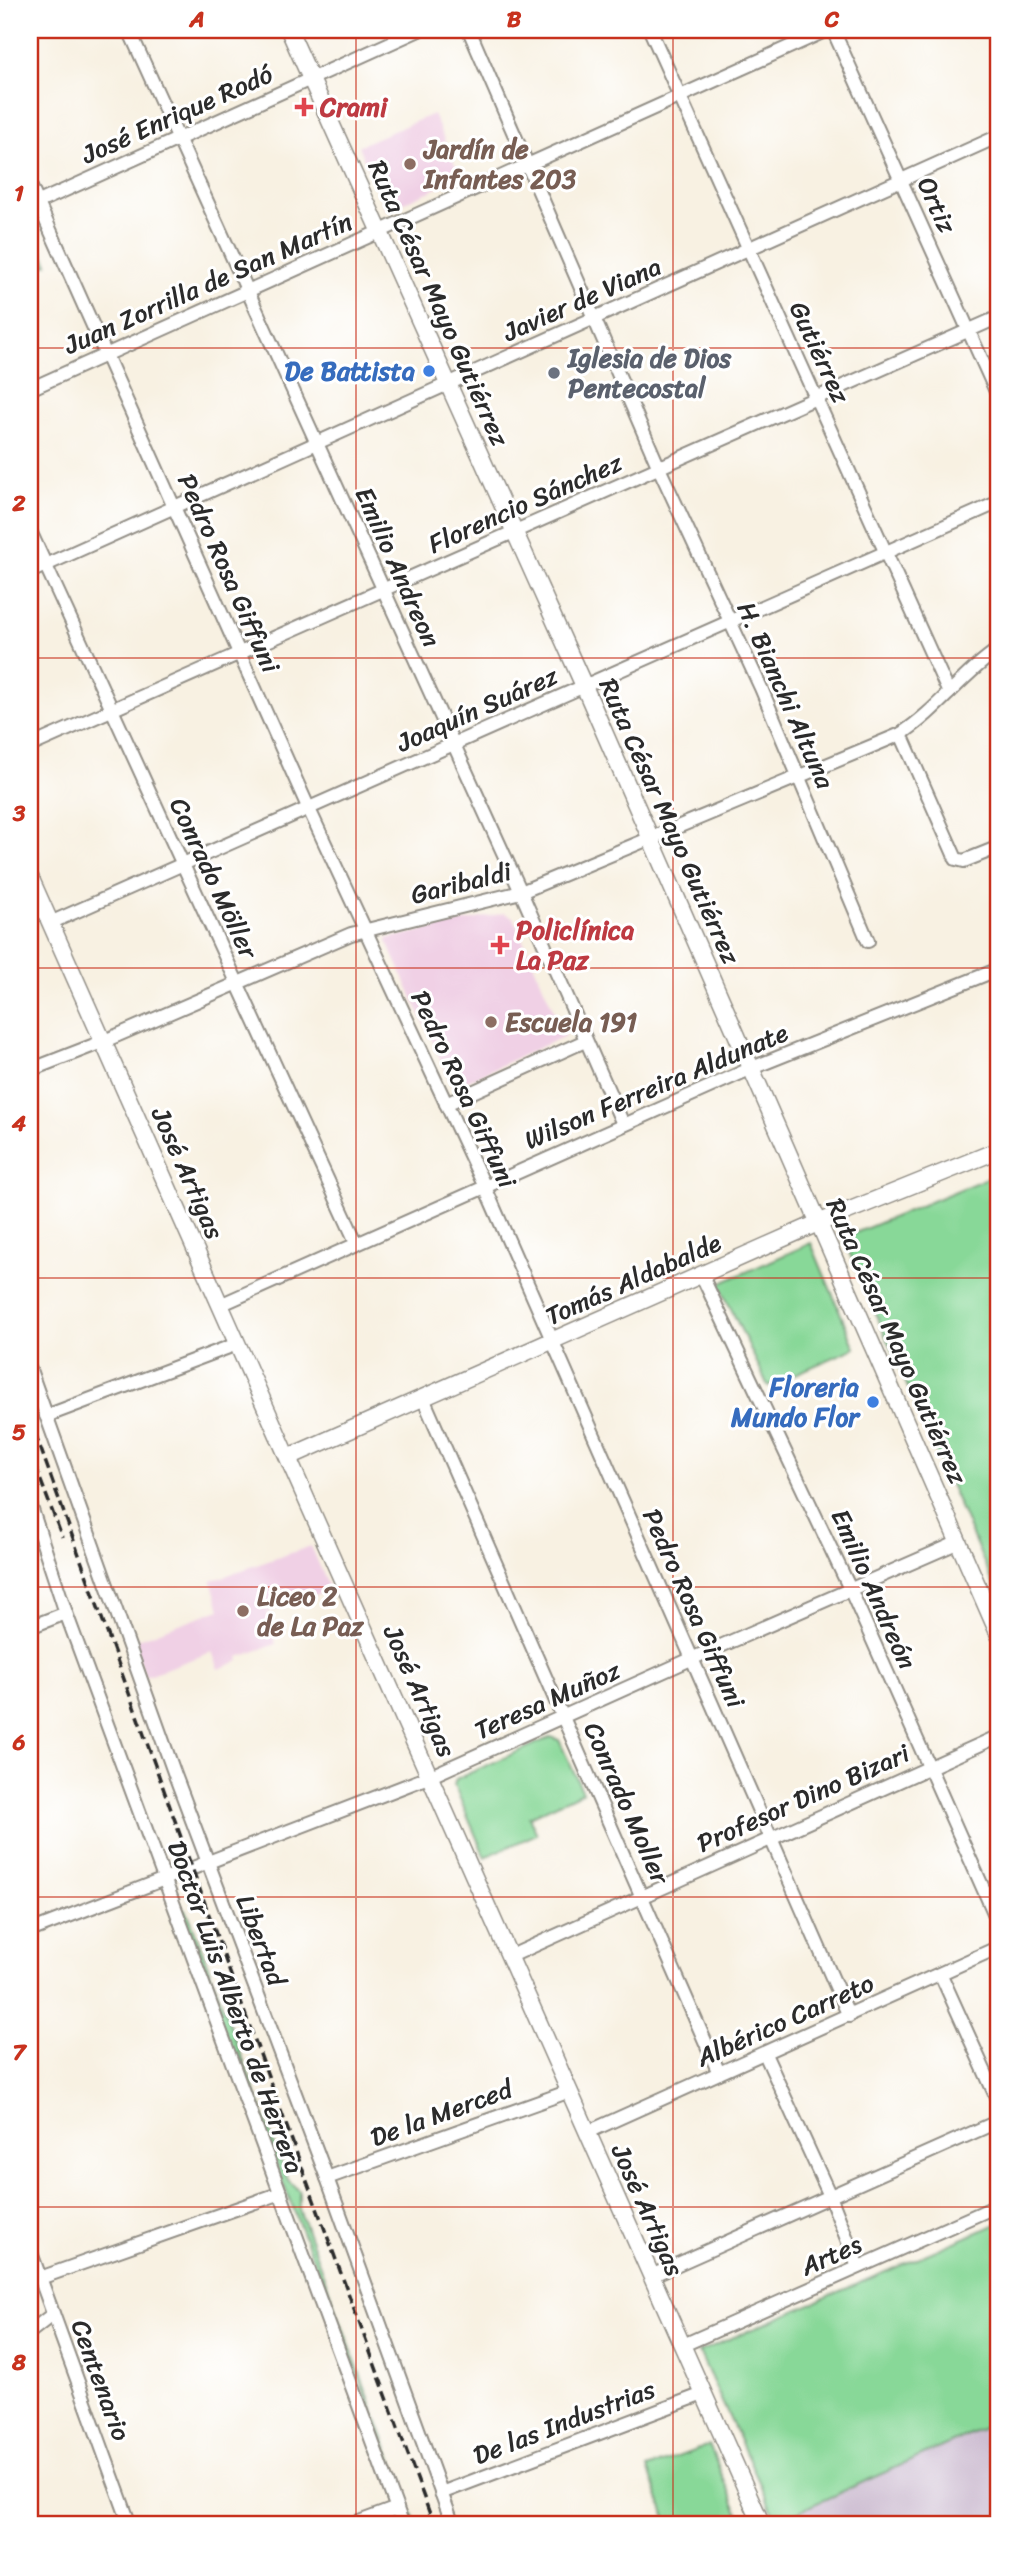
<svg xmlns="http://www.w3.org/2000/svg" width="1029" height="2555" font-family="Sriracha,sans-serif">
	<rect width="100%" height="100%" fill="#fff"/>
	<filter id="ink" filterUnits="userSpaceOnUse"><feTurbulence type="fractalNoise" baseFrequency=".0143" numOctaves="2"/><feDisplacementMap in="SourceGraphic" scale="14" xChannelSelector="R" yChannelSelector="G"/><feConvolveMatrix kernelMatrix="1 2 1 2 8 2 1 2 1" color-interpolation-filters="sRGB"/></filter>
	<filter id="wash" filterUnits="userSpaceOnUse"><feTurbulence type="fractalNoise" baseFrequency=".00686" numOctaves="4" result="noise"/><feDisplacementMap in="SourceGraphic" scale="28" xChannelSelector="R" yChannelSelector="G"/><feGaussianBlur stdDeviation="1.57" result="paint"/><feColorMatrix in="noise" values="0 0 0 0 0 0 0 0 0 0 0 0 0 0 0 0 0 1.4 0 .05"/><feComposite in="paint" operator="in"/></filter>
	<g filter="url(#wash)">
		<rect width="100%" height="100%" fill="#f8f1e2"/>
		<!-- built -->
		<g fill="#f0d0e5">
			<path d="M433,114L461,178L386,210L358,146Z"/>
			<path d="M504,913L513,917L565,1036L453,1087L386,939Z"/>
			<path d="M311,1546L330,1590L266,1613L276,1644L239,1657L240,1661L219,1669L212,1652L145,1676L133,1641L220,1609L211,1581Z"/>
		</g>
		<!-- industrial -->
		<path fill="#cebed2" d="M999,2421V2525H779L777,2521Z"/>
		<!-- green -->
		<g fill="#88d898" stroke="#5a8262" stroke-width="2">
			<path d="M30,223L48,264L35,269L37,276L30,279Z"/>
			<path d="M999,1173V1597L843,1238Z"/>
			<path d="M811,1243L855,1348L768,1386L719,1284Z"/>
			<path d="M551,1737L559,1740L583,1792L529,1817L537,1834L485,1857L454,1785L456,1779Z"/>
			<path d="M180,1907L186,1910L191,1921L288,2180L299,2191V2209L416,2525H413L361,2384L178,1911Z"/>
			<path d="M999,2223V2421L777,2521L699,2352Z"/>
			<path d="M709,2445L740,2517L719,2525H669L648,2468Z"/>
		</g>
	</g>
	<g filter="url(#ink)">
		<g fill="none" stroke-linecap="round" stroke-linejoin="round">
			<defs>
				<g id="minor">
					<path d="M129,30L521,892L623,1124"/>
					<path d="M469,30L659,468L761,688L868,941"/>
					<path d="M650,30L949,693"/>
					<path d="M833,30L999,398"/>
					<path d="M30,185L308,807L484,1185L849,2016"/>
					<path d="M30,206L419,30"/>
					<path d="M30,389L827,30"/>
					<path d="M30,531L357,1244"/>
					<path d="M30,572L999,136"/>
					<path d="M901,734L956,859L964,861L999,847"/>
					<path d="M30,746L999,317"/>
					<path d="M50,923L999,502"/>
					<path d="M30,1070L102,1042L351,934L521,892L901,734C938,710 963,673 999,649"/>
					<path d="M446,1104L585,1041"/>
					<path d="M702,1276L850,1589L999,1924"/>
					<path d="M220,1305L752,1068L999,969"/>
					<path d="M30,1370L175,1775L327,2178L453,2525"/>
					<path d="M423,1398L719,2073"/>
					<path d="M46,1416L237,1344"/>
					<path d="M30,1504L66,1613L403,2525"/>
					<path d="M30,1627L66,1613"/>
					<path d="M30,1931L431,1776L691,1659L959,1542"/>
					<path d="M511,1956L999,1736"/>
					<path d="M941,1975L999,2103"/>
					<path d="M765,2054L830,2196L858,2267"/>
					<path d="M588,2132L999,1947"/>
					<path d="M327,2178L570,2091"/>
					<path d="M30,2250L130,2525"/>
					<path d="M651,2276L999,2121"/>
					<path d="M40,2278L281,2193"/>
					<path d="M30,2332L53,2314"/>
					<path d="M681,2346L999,2205"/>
					<path d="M441,2493L703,2394"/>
					<path d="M351,2525L397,2508"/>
				</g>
				<g id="tertiary">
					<path d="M289,30L584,686L999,1635"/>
					<path d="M30,877L762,2525"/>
					<path d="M289,1457L818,1223L999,1150"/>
				</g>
			</defs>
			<!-- minor casing -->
			<use href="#minor" stroke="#928e86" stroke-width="16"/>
			<!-- tertiary casing -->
			<use href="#tertiary" stroke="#928e86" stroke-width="19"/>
			<!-- minor -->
			<use href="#minor" stroke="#fff" stroke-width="12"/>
			<!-- tertiary -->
			<use href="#tertiary" stroke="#fff" stroke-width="16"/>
			<!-- rail -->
			<g stroke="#2b2b2b" stroke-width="3.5" stroke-dasharray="10 5" stroke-linecap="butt">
				<path d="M30,1419L230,1973L434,2525"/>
				<path d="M30,1452L62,1537"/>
			</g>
		</g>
	</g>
	<!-- grid -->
	<path fill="none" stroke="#c8321e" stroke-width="2" stroke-opacity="0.55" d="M356,30V2525M673,30V2525M30,348H999M30,658H999M30,968H999M30,1278H999M30,1587H999M30,1897H999M30,2207H999"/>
	<!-- markers -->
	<g fill="#e0444e" stroke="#fff" stroke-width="2.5">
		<path d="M300.5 96.5h7v7h7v7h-7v7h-7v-7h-7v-7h7z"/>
		<path d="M496.5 934.5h7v7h7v7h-7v7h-7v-7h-7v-7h7z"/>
	</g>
	<g fill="#8d6e63" stroke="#fff" stroke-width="2.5">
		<circle cx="410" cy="164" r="7"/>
		<circle cx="491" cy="1022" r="7"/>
		<circle cx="243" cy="1611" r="7"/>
	</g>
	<g fill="#3f7fe0" stroke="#fff" stroke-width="2.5">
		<circle cx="429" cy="371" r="7"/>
		<circle cx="873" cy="1402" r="7"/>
	</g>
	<circle fill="#6b7280" stroke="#fff" stroke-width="2.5" cx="554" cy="373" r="7"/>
	<g text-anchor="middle" stroke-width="6" stroke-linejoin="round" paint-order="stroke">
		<!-- health labels -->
		<g font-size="26" font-weight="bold" fill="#be3a42" stroke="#fff" text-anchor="start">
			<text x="320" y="116">Crami</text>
			<text x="516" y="939">Policlínica<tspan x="516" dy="30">La Paz</tspan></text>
		</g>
		<!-- street labels -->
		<g font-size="26" fill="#2b2b2b" stroke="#fff">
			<text transform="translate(177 114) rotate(-24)" y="9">José Enrique Rodó</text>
			<text transform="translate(937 205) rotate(66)" y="9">Ortiz</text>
			<text transform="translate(208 283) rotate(-24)" y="9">Juan Zorrilla de San Martín</text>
			<text transform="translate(582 299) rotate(-24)" y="9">Javier de Viana</text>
			<text transform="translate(439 303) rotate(66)" y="9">Ruta César Mayo Gutiérrez</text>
			<text transform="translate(820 352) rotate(65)" y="9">Gutiérrez</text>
			<text transform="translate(525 503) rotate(-24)" y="9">Florencio Sánchez</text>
			<text transform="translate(398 567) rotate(66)" y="9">Emilio Andreon</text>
			<text transform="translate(229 573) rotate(66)" y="9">Pedro Rosa Giffuni</text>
			<text transform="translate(786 695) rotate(66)" y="9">H. Bianchi Altuna</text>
			<text transform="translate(477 709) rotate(-24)" y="9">Joaquín Suárez</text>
			<text transform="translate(670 821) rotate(66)" y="9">Ruta César Mayo Gutiérrez</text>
			<text transform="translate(214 878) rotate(65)" y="9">Conrado Möller</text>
			<text transform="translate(461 883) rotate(-14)" y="9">Garibaldi</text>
			<text transform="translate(656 1086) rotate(-23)" y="9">Wilson Ferreira Aldunate</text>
			<text transform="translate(464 1089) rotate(65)" y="9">Pedro Rosa Giffuni</text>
			<text transform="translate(188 1173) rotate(66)" y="9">José Artigas</text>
			<text transform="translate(633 1279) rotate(-24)" y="9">Tomás Aldabalde</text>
			<text transform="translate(897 1341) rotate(66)" y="9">Ruta César Mayo Gutiérrez</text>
			<text transform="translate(874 1589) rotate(66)" y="9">Emilio Andreón</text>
			<text transform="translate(694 1608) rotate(66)" y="9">Pedro Rosa Giffuni</text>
			<text transform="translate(420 1691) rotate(66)" y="9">José Artigas</text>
			<text transform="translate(547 1700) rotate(-24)" y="9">Teresa Muñoz</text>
			<text transform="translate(803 1798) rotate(-24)" y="9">Profesor Dino Bizari</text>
			<text transform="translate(627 1803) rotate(66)" y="9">Conrado Moller</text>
			<text transform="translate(261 1940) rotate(69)" y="9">Libertad</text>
			<text transform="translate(236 2007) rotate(70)" y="9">Doctor Luis Alberto de Herrera</text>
			<text transform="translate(785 2020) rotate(-24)" y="9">Albérico Carreto</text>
			<text transform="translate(441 2113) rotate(-20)" y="9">De la Merced</text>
			<text transform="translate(648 2210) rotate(66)" y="9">José Artigas</text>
			<text transform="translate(831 2255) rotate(-24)" y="9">Artes</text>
			<text transform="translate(101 2380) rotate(70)" y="9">Centenario</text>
			<text transform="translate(564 2422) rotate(-21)" y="9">De las Industrias</text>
		</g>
		<!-- education labels -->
		<g font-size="26" font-weight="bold" fill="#785e54" stroke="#fff" text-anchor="start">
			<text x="424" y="158">Jardín de<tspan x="424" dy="30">Infantes 203</tspan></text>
			<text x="505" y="1031">Escuela 191</text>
			<text x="257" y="1605">Liceo 2<tspan x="257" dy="30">de La Paz</tspan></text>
		</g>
		<!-- worship labels -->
		<g font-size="26" font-weight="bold" fill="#5b616d" stroke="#fff" text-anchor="start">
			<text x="568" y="367">Iglesia de Dios<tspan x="568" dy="30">Pentecostal</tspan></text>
		</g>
		<!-- shop labels -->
		<g font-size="26" font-weight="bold" fill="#366cbe" stroke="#fff" text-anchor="end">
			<text x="415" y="380">De Battista</text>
			<text x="859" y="1396">Floreria<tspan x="859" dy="30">Mundo Flor</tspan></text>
		</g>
	</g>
	<!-- margin -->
	<rect width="1029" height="2555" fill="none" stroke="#fff" stroke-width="77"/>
	<rect x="38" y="38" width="952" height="2478" fill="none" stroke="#c8321e" stroke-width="2.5"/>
	<g font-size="23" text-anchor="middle" font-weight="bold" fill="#c8321e">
		<text x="197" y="27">A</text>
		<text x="514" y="27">B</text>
		<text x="832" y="27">C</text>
		<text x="19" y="201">1</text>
		<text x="19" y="511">2</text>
		<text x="19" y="821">3</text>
		<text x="19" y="1131">4</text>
		<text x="19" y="1440">5</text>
		<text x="19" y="1750">6</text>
		<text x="19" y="2060">7</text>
		<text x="19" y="2370">8</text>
	</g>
</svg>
